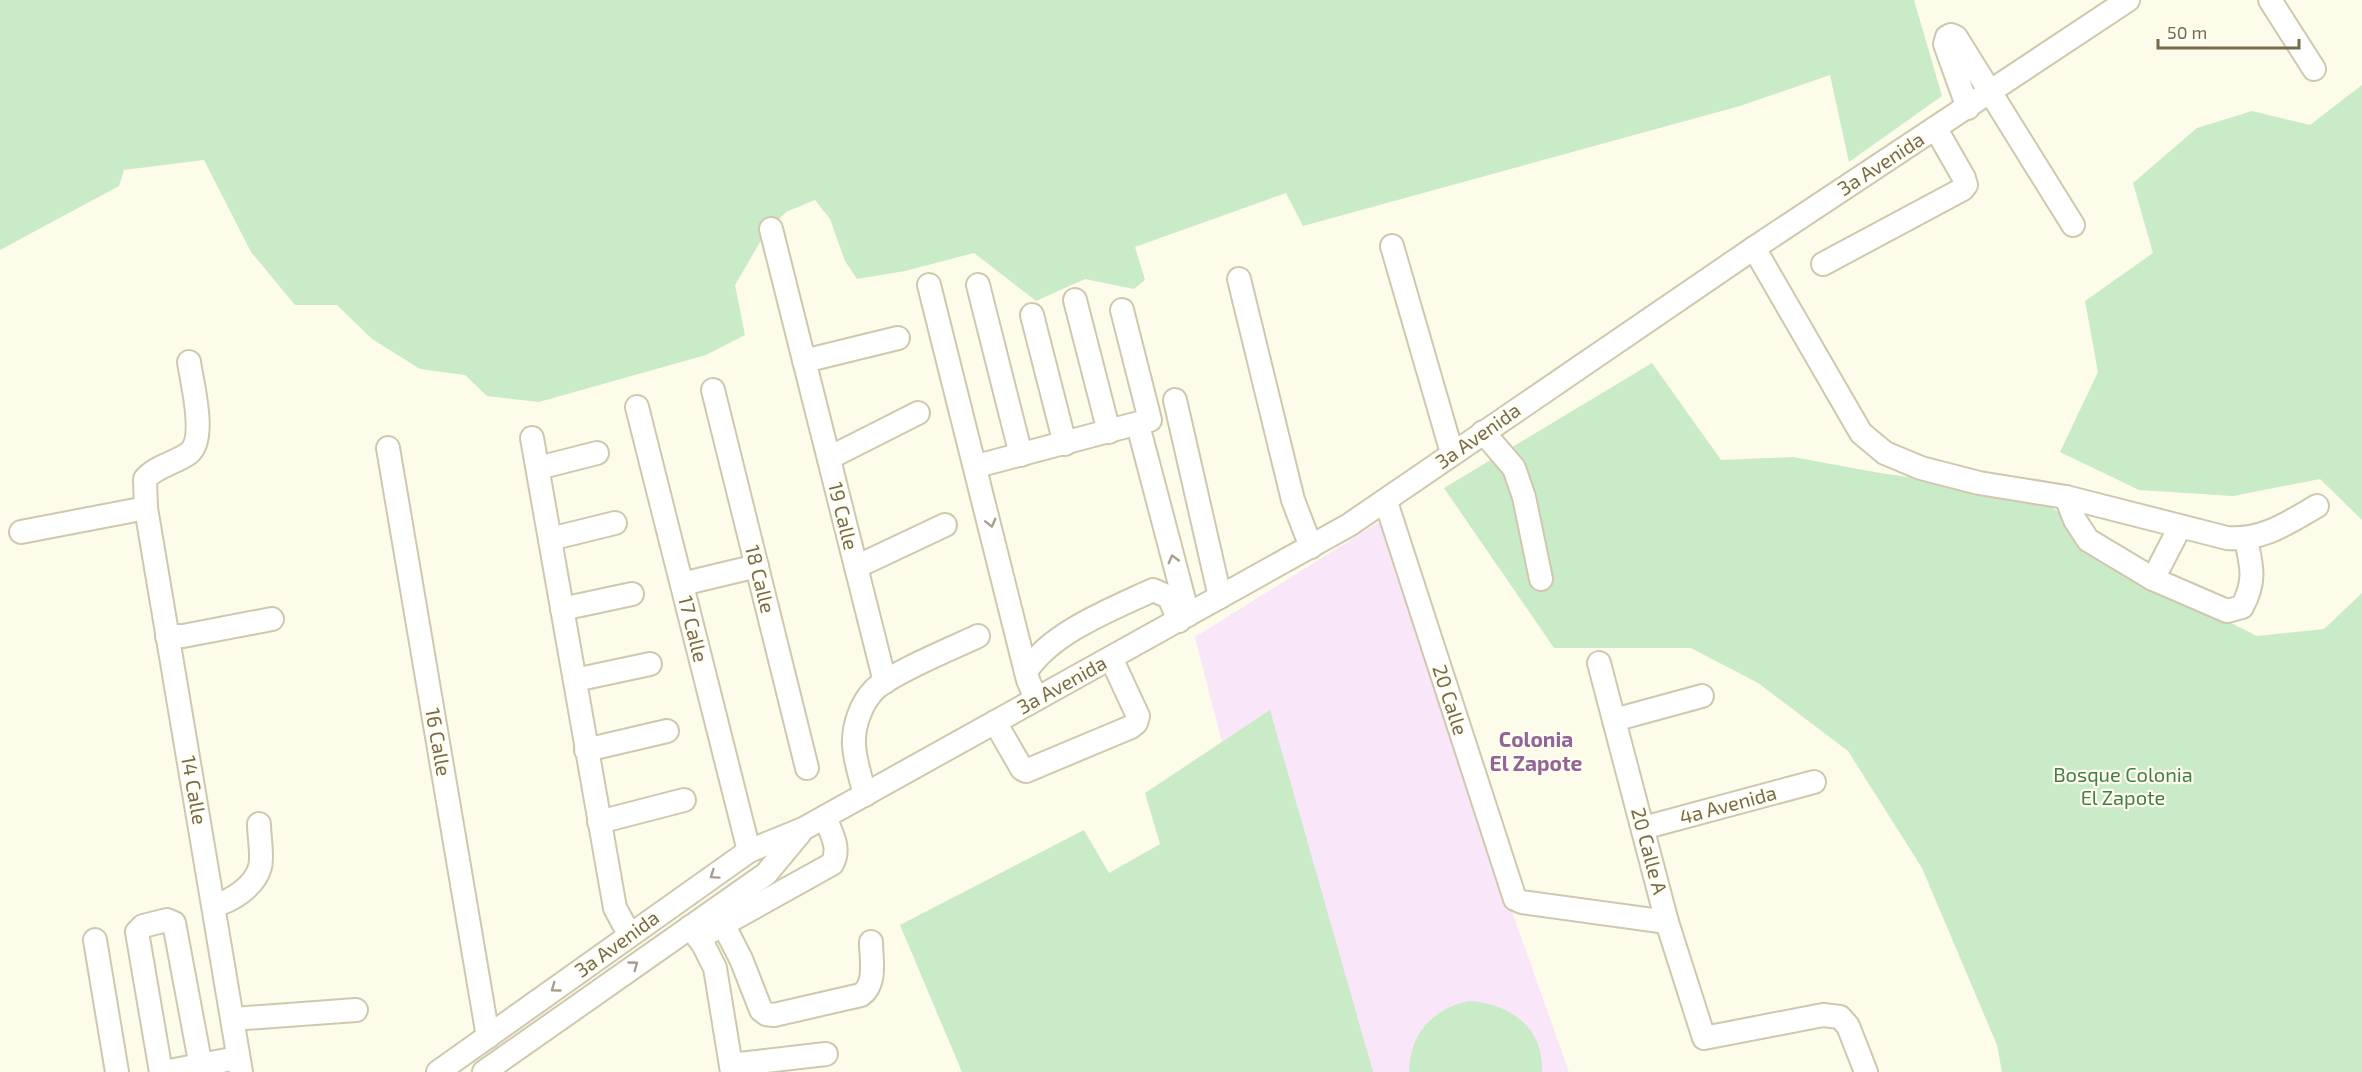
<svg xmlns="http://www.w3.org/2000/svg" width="2362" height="1072" font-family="'Exo 2',sans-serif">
	<rect width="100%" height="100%" fill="#fdfbea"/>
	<!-- education -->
	<path fill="#f9e6f9" d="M1394,513L1509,903L1569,1072H1306L1195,637Z"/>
	<!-- green -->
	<g fill="#caebc7">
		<path d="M0,0H1914L1942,96L1849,162L1830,75L1740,106L1303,226L1286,193L1135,247L1145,280L1134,289L1085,279L1036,301L974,253L905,271L857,279L845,261L830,219L815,200L786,212L766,232L735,285L745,335L706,355L539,402L487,396L465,375L420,369L372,339L337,305H295L251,252L204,160L124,170L119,186L0,250Z"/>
		<path d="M2362,85V520L2320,479L2233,496L2139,490L2060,452L2098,372L2085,301L2153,253L2133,183L2197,128L2252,111L2310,125Z"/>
		<path d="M1652,363L1721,460L1793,457L1880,473L2029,494L2135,558L2205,610L2257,636L2324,629L2362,593V1072H2002L1997,1045L1922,868L1848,751L1758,683L1691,648H1554L1444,488Z"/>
		<path d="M1270,710L1373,1072H962L900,925L1084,830L1109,873L1160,844L1145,793Z"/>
		<path d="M1468,1001C1509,1003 1544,1027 1542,1072H1409C1410,1033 1432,1010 1468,1001Z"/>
	</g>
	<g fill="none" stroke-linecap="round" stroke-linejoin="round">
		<defs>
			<g id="minor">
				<path d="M2270,0L2314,69"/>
				<path d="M1968,108L1945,44L1947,37L1951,35L1956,37L2073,225"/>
				<path d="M771,229L885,682"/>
				<path d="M1392,246L1452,453"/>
				<path d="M1754,248L1861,433L1885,453L1921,468L1979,483L2066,497L2227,538C2262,541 2288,523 2317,506"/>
				<path d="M1823,264L1963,189L1966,185L1964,178L1936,129"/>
				<path d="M1239,279L1293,500L1311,547"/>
				<path d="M929,285L1028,680L1036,699"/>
				<path d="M978,285L1021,455"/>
				<path d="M1075,300L1109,432"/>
				<path d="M1032,315L1065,444"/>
				<path d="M804,361L898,338"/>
				<path d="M189,362C192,383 207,439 189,453C176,463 156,466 145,479L146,508L241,1072"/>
				<path d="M713,390L807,768"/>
				<path d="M1175,400L1220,597"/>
				<path d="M637,407L749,851"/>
				<path d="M1138,425L1188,615"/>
				<path d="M1483,432L1514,468L1524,497L1541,579"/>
				<path d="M532,438L615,908L629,934"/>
				<path d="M388,448L488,1037"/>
				<path d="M829,458L918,413"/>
				<path d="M977,466L1150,420L1122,310"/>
				<path d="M538,468L597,453"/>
				<path d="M2066,497L2075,520L2088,540L2153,579L2227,611L2242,607C2256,581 2252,567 2246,540"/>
				<path d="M1386,502L1515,899L1522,902L1667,922"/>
				<path d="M21,532L146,508"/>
				<path d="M550,539L615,523"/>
				<path d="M856,567L945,525"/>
				<path d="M2153,579L2180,527"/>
				<path d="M682,584L757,566"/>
				<path d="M562,609L632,594"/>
				<path d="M167,636H183L272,619"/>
				<path d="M1599,663L1667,922L1704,1038L1823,1015L1840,1017L1848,1026L1866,1072"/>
				<path d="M1026,672C1050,633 1112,609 1153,590L1169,597L1179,621"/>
				<path d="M575,680L650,664"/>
				<path d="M1614,720L1702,696"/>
				<path d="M995,722L1022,769L1026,771L1131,727L1136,723L1138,716L1111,658"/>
				<path d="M586,750L667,731"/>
				<path d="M865,795C861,778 855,762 854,745C853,726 861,703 875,689C894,672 953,648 978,636"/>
				<path d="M599,822L684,800"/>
				<path d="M1643,828L1814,782"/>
				<path d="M214,905C231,902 255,886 260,867C263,855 259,837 259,824"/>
				<path d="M724,926L741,959L761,1010L766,1014L774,1015L861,995C877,984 871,959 871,942"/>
				<path d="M690,927L703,944L715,968L732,1072"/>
				<path d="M699,938L832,864C841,848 831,833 825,817"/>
				<path d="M95,940L117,1072"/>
				<path d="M233,1019L356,1010"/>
				<path d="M731,1065L826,1054"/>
				<path d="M161,1072L137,932L143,926L167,920L174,923L202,1072"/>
				<path d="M164,1072L237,1058"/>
				<path d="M438,1072L749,851L803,829L1349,525L1754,248L2128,0"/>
				<path d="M484,1072L766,874L800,833"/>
			</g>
		</defs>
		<!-- minor casing -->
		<use href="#minor" stroke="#cfc8ae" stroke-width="26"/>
		<!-- minor -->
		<use href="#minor" stroke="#fff" stroke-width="22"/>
	</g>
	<!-- one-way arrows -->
	<defs><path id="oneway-chevron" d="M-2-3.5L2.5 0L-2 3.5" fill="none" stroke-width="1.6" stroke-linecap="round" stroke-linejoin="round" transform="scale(1.5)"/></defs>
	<g stroke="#a79e8b">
		<use href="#oneway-chevron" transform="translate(991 523) rotate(76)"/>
		<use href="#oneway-chevron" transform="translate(1173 559) rotate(-105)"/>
		<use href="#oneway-chevron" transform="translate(714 875) rotate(145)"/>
		<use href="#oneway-chevron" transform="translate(634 965) rotate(-36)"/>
		<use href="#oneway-chevron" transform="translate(555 988) rotate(144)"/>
	</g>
	<g text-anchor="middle" stroke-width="4.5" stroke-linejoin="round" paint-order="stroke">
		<!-- street labels -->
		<g font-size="20" fill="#786a4c" stroke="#fffef1">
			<text transform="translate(1881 164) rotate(-33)" y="7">3a Avenida</text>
			<text transform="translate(1478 436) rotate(-35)" y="7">3a Avenida</text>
			<text transform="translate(843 516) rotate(76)" y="7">19 Calle</text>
			<text transform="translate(760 579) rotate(76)" y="7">18 Calle</text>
			<text transform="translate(693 629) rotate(76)" y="7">17 Calle</text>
			<text transform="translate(1062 685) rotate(-29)" y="7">3a Avenida</text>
			<text transform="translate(1450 700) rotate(72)" y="7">20 Calle</text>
			<text transform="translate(438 742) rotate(80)" y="7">16 Calle</text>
			<text transform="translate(194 790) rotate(80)" y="7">14 Calle</text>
			<text transform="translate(1728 805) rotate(-15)" y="7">4a Avenida</text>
			<text transform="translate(1649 851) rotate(75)" y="7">20 Calle A</text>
			<text transform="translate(617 944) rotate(-36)" y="7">3a Avenida</text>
		</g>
		<!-- park labels -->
		<g font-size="20" fill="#437e45" stroke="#fffef1">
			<text x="2123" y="782">Bosque Colonia<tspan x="2123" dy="23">El Zapote</tspan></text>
		</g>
		<!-- neighbourhood labels -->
		<g font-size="21" font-weight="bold" fill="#936594" stroke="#fffef1">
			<text x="1536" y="747">Colonia<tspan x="1536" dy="24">El Zapote</tspan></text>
		</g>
	</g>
	<!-- scale -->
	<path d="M2158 39v9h141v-9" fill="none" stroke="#786a4c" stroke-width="3"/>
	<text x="2167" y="39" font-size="18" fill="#786a4c" stroke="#fffef1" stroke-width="4.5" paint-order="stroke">50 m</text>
</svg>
